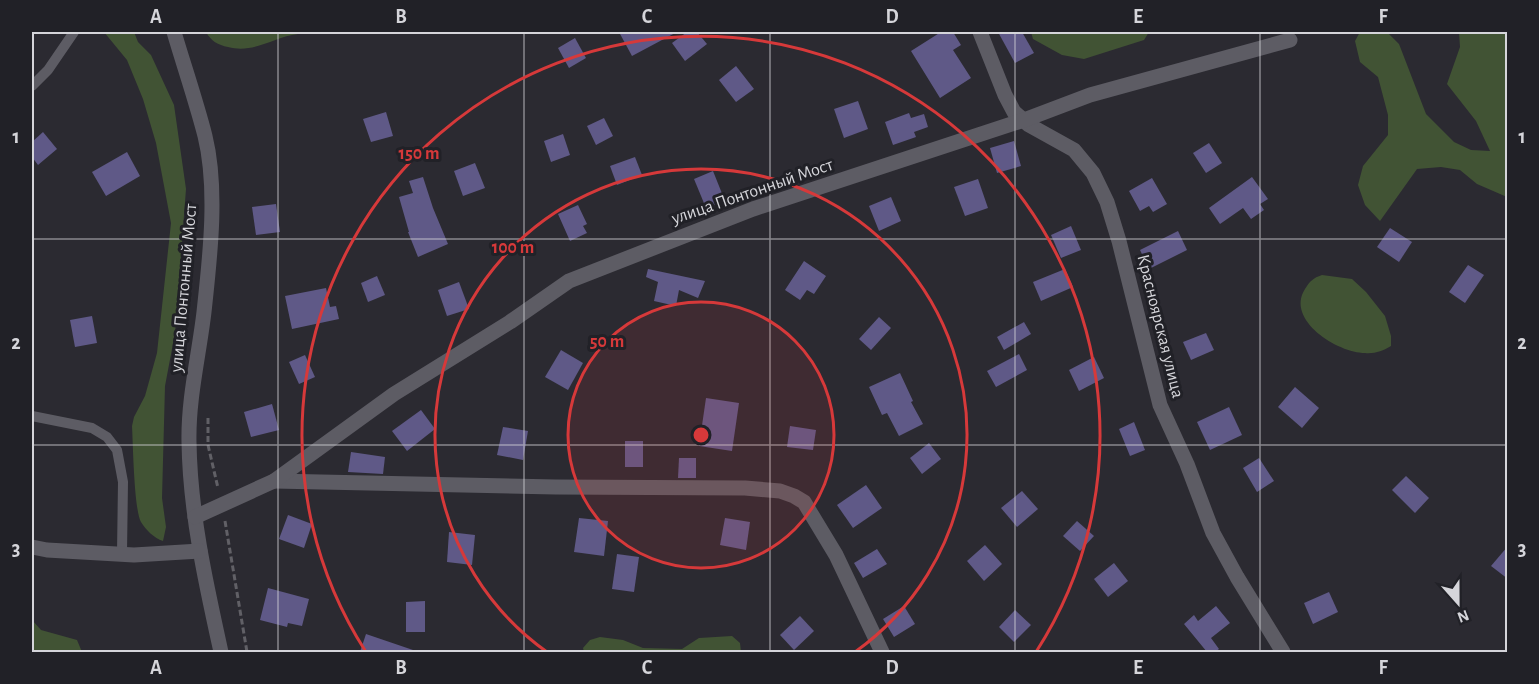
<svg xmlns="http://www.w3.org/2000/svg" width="1539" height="684" font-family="'Alegreya Sans',sans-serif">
	<rect width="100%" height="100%" fill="#2b2a31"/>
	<!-- green -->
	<g fill="#415334">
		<path d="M104,32H134L138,42L151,55L174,105L186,189L175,333L165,386L162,498L166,527L163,541C154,538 146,530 141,522C134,510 133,443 132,426L134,417L145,396L157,353L171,223L156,143L143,99L127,60Z"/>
		<path d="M206,32H317C310,34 305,33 298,34C273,37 254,54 228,47C218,45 211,41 206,32Z"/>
		<path d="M1031,32H1149L1144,40L1084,59L1062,55L1033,39Z"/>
		<path d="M1360,32H1387L1399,44L1426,114L1454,142L1471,150L1490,151L1476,121L1447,84L1460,47L1459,32H1507V197L1477,184L1460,170L1441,167L1417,169L1380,221L1365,205L1358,185L1363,166L1388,135V115L1378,77L1360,62L1355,41Z"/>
		<path d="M1322,275L1352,279L1366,292L1385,316L1391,336V346C1383,351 1374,354 1365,353C1338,353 1285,320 1305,289C1310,281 1313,278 1322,275Z"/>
		<path d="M32,620L41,630L77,640L82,652H32Z"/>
		<path d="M732,636L740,643L741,652H584L583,648L590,640L600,637L623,640L643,648L682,649L699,638Z"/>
	</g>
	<!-- building -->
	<g fill="#5f5987">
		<path d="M619,32H677L632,56Z"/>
		<path d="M687,32H697L707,44L685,61L672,43Z"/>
		<path d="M941,32H953L961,45L953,50L971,78L940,98L911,51Z"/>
		<path d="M998,32H1022L1034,53L1015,63Z"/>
		<path d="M575,38L586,58L569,68L558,48Z"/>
		<path d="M736,66L754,89L736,102L719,80Z"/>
		<path d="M858,101L868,129L844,138L834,109Z"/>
		<path d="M386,112L393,136L371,142L363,119Z"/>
		<path d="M909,113L911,118L924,114L928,127L914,132L916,137L893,145L885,122Z"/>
		<path d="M604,118L613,136L596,145L587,126Z"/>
		<path d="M43,132L57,149L38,165L32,157V142Z"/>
		<path d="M563,134L570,155L551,162L544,141Z"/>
		<path d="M1014,141L1021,166L997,173L990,148Z"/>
		<path d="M1209,143L1222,163L1206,173L1193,153Z"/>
		<path d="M127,152L140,176L106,196L92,172Z"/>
		<path d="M635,157L642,175L617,185L610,166Z"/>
		<path d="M475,163L485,188L463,196L454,171Z"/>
		<path d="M713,171L725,201L706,208L694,179Z"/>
		<path d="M423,177L433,208L448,244L418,257L408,232H409L399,197L413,193L409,181Z"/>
		<path d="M1252,177L1268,199L1260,204L1264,210L1251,219L1243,208L1220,224L1209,208Z"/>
		<path d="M1152,178L1167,204L1153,212L1149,206L1140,211L1129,191Z"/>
		<path d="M978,179L988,208L965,216L954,187Z"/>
		<path d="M891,197L901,221L879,231L869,206Z"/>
		<path d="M276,204L280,232L256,235L252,207Z"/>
		<path d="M578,205L587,224L583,226L587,233L570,241L558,214Z"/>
		<path d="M1071,226L1081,250L1061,258L1051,235Z"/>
		<path d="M1390,228L1412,242L1399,262L1377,247Z"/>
		<path d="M1178,231L1187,250L1149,269L1140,250Z"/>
		<path d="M804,261L826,276L814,294L807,290L800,300L785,290Z"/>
		<path d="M1468,265L1484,275L1465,303L1449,292Z"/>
		<path d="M648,269L705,281L698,298L679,290L676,306L654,301L658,282L646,277Z"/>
		<path d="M1065,269L1073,287L1041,301L1033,282Z"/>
		<path d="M377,276L385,295L368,302L361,283Z"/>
		<path d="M459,282L469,309L447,316L438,290Z"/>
		<path d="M326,288L330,307L336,306L339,319L292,329L285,296Z"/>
		<path d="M92,316L97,343L75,347L70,320Z"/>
		<path d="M879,317L891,328L871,350L859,339Z"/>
		<path d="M1024,322L1031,334L1004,350L997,337Z"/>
		<path d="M1206,333L1214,350L1191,360L1183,342Z"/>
		<path d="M561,350L583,363L568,390L545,377Z"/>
		<path d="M1019,354L1027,370L996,387L987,371Z"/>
		<path d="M305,355L315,377L299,384L289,362Z"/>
		<path d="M1094,357L1104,378L1079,391L1069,370Z"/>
		<path d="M900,373L913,401L911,402L923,424L899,436L887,413L882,415L869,387Z"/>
		<path d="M1295,387L1319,408L1302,428L1278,407Z"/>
		<path d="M706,398L739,403L732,451L699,446Z"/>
		<path d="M272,404L279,430L251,437L244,412Z"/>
		<path d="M1229,407L1242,435L1210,450L1197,422Z"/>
		<path d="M421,410L435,429L407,451L392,431Z"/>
		<path d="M1134,422L1145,450L1130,456L1119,429Z"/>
		<path d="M790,426L816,430L813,450L787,447Z"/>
		<path d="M503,427L528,431L523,460L497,455Z"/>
		<rect x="625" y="441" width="18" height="26"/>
		<path d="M929,443L941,459L922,474L910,458Z"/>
		<path d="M351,452L385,457L383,474L348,472Z"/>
		<path d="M679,458H696V478H678Z"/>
		<path d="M1259,458L1274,481L1257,492L1243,468Z"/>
		<path d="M1406,476L1429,498L1415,513L1392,490Z"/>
		<path d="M866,485L882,508L853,528L837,505Z"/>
		<path d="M1022,491L1038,509L1017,527L1001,508Z"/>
		<path d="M288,515L312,524L304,548L279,539Z"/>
		<path d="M579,518L608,521L604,556L574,552Z"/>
		<path d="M725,518L750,522L746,550L720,545Z"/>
		<path d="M1077,521L1094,536L1080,551L1063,536Z"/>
		<path d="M449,532L475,535L472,565L447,562Z"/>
		<path d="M985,545L1002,564L984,581L967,561Z"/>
		<path d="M1508,546V579L1491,566Z"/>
		<path d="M877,549L887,564L863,578L854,563Z"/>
		<path d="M617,554L639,557L634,592L612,589Z"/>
		<path d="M1114,563L1128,581L1108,597L1094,579Z"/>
		<path d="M268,588L309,599L302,626L288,623L287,627L260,620Z"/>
		<path d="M1329,592L1338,612L1313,624L1304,603Z"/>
		<path d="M425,601V632H406V602Z"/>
		<path d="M904,606L915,624L894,637L883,619Z"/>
		<path d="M1216,606L1230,623L1211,638L1219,649L1215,652H1207L1184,624L1194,615L1198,621Z"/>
		<path d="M1015,610L1031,625L1014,642L999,627Z"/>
		<path d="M800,616L814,631L794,650L780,635Z"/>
		<path d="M366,634L413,650L412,652H360Z"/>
	</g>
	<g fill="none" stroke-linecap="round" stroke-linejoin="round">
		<!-- path -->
		<g stroke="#616066" stroke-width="3" stroke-dasharray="6 3" stroke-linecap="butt">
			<path d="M208,418V445L218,488"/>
			<path d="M225,521L247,652"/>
		</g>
		<!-- lane -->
		<g stroke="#5d5c64" stroke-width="10">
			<path d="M32,86L48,70L74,32"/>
			<path d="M32,416L92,428L107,437L117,450L123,482L122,553"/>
		</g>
		<!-- street -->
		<g stroke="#5d5c64" stroke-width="15">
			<path d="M174,32C184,66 196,101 205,136C218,189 210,257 204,312C199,355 188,399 189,442C190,513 206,584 221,652"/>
			<path d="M980,32L1005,95L1014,112L1029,125L1074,150L1093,173L1107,202L1119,241L1160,405L1187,464L1213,533L1237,577L1283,652"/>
			<path d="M274,481L556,487L745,488L780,491L794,496L804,502L836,555L882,652"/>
			<path d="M195,517L274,481L394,394L510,322L569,281L753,209L1024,120L1090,95L1290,40"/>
			<path d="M32,547L47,550L134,555L200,551"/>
		</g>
	</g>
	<!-- grid -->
	<path fill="none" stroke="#d5d5da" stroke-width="1.5" stroke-opacity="0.55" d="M278,32V652M524,32V652M770,32V652M1015,32V652M1260,32V652M32,239H1508M32,445H1508"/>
	<!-- distance rings -->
	<circle cx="701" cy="435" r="133" fill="#d6393a" fill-opacity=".12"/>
	<g fill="none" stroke="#d6393a" stroke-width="3">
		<circle cx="701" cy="435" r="133"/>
		<path d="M547 652A266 266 0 1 1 855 652"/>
		<path d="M366 652A399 399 0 1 1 1036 652"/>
	</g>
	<g text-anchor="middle" stroke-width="6" stroke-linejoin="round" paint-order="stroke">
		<!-- street labels -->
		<g font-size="18" fill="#d5d5da" stroke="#212127">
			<text transform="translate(752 191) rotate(-19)" y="6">улица Понтонный Мост</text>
			<text transform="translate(183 288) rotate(-85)" y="6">улица Понтонный Мост</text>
			<text transform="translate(1161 326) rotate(76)" y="6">Красноярская улица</text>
		</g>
	</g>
	<circle cx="701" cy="435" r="9" fill="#d6393a" stroke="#212127" stroke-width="3"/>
	<g font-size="18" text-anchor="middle" font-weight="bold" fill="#d6393a" stroke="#212127" stroke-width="6" stroke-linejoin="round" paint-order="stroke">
		<text x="419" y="159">150 m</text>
		<text x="513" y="253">100 m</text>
		<text x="607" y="347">50 m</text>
	</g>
	<!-- border -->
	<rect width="1539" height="684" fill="none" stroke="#212127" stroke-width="66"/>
	<!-- north arrow -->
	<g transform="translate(1458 603) rotate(159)" stroke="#212127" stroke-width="4.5" paint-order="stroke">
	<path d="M0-4.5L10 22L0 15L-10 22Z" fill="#d5d5da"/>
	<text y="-9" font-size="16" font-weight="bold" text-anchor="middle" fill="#d5d5da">N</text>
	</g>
	<rect x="33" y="33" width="1473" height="618" fill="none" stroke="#d5d5da" stroke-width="2"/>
	<g font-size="20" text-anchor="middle" font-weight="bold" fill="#d5d5da">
		<text x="156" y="23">A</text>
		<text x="401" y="23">B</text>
		<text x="647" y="23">C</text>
		<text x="892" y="23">D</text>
		<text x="1138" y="23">E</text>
		<text x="1383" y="23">F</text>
		<text x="16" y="143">1</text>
		<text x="1522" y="143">1</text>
		<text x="16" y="349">2</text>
		<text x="1522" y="349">2</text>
		<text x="16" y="555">3</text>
		<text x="1522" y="555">3</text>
		<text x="156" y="674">A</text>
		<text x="401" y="674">B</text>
		<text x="647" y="674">C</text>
		<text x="892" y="674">D</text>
		<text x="1138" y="674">E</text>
		<text x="1383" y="674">F</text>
	</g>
</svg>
